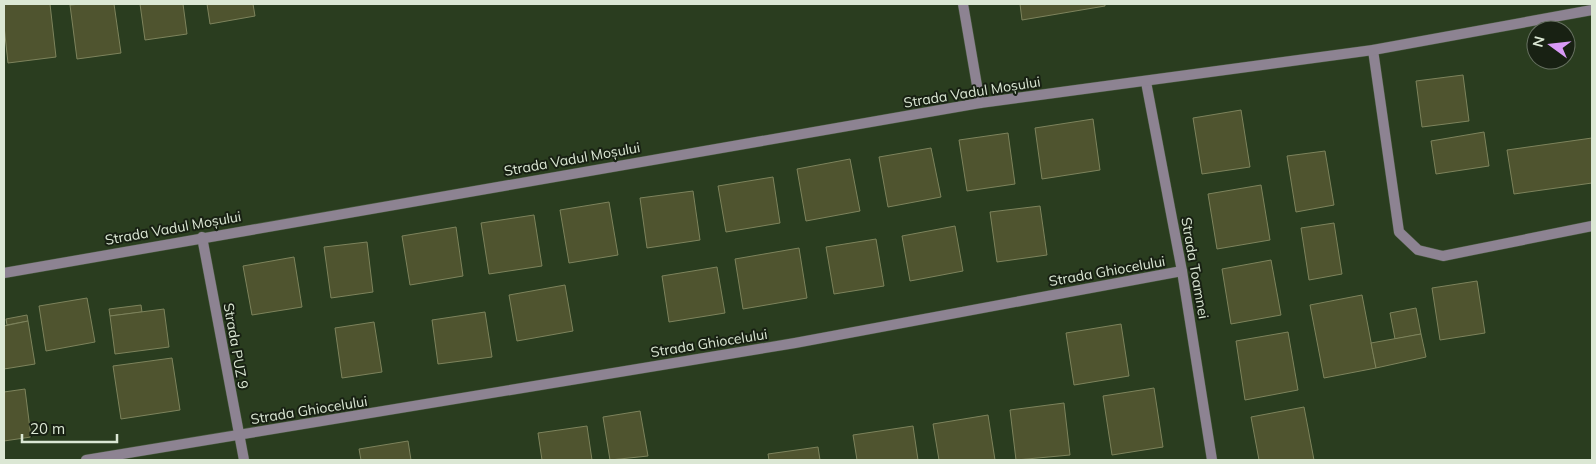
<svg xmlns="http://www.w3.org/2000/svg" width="1596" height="464" font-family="Mulish,sans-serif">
	<rect width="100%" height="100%" fill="#2a3d1f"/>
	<!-- building -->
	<g fill="#4f542f" stroke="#7d835c">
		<path d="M4,4H50L56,57L8,63L4,26Z"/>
		<path d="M81,4H114L121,53L77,59L70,5Z"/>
		<path d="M140,4H183L187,34L145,40Z"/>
		<path d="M207,4H253L255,16L210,24Z"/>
		<path d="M1020,4H1105V6L1022,20Z"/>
		<path d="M1463,75L1469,121L1422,127L1416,81Z"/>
		<path d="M1241,110L1250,167L1202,174L1193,118Z"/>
		<path d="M1093,119L1100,170L1042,179L1035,128Z"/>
		<path d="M1484,132L1489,166L1436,174L1431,141Z"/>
		<path d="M1008,133L1015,184L967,191L959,140Z"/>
		<path d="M1592,138V183L1514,194L1507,150Z"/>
		<path d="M931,148L941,197L888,207L879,157Z"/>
		<path d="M1325,151L1334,205L1296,212L1287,156Z"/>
		<path d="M850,159L860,211L806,221L797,169Z"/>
		<path d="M773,177L780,223L726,232L718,186Z"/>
		<path d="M1261,185L1270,240L1217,249L1208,194Z"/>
		<path d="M693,191L700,240L647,248L640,198Z"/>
		<path d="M609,202L618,255L569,263L560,210Z"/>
		<path d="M1040,206L1047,255L997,262L990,212Z"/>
		<path d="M534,215L542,266L489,274L481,223Z"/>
		<path d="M1334,223L1342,274L1309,280L1301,228Z"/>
		<path d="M955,226L963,271L910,281L902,236Z"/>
		<path d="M456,227L463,276L410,285L402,236Z"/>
		<path d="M876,239L884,286L834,294L826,247Z"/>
		<path d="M367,242L373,292L331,298L324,247Z"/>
		<path d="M799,248L807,298L743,309L735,259Z"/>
		<path d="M294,257L302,307L252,315L243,266Z"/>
		<path d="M1271,260L1281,315L1231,324L1222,269Z"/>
		<path d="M717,267L725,313L669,322L662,276Z"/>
		<path d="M1477,281L1485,333L1440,340L1432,288Z"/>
		<path d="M565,285L573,331L517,341L509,295Z"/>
		<path d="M1362,295L1376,368L1324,378L1310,305Z"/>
		<path d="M87,298L95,342L46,351L39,306Z"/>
		<path d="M141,305L142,312L110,316L109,309Z"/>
		<path d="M1416,308L1421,334L1395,339L1390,313Z"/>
		<path d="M164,309L169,347L115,354L110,316Z"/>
		<path d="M485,312L492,357L438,364L432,320Z"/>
		<path d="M27,315L28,321L7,325L6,319Z"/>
		<path d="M28,321L35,364L4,369V326Z"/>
		<path d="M374,322L382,372L342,378L335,328Z"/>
		<path d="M1121,324L1129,376L1074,385L1066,333Z"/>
		<path d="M1288,332L1298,390L1245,400L1236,341Z"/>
		<path d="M1421,334L1426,357L1376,368L1371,343Z"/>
		<path d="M172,358L180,410L121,419L113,366Z"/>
		<path d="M1154,388L1163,447L1112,455L1103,396Z"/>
		<path d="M25,389L31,437L4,441V392Z"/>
		<path d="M1064,403L1070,455L1016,460L1010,410Z"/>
		<path d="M1304,407L1314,460H1259L1251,417Z"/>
		<path d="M640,411L648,456L610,460L603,417Z"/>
		<path d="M988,415L995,460H939L933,424Z"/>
		<path d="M587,426L592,460H542L538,433Z"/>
		<path d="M913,426L918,460H857L853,435Z"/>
		<path d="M408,441L411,460H361L359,449Z"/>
		<path d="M818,447L820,460H769L768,454Z"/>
	</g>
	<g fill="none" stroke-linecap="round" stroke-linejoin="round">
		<defs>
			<g id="minor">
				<path d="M963,4L980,103"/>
				<path d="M1373,50L1399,232L1418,250L1443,256L1592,226"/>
				<path d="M1146,82L1182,271L1212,460"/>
				<path d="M202,237L244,460"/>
				<path d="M4,273L980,103L1373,50L1592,10"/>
				<path d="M86,460L795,343L1182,271"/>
			</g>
		</defs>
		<!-- minor casing -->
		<use href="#minor" stroke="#46583c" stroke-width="11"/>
		<!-- minor -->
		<use href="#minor" stroke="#8d8392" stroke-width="10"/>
	</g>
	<g text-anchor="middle" stroke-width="4" stroke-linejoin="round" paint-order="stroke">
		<!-- street labels -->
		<g font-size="14" fill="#dbe7d4" stroke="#182113">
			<text transform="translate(972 92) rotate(-9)" y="5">Strada Vadul Moșului</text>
			<text transform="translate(572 159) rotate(-10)" y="5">Strada Vadul Moșului</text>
			<text transform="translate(173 228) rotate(-10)" y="5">Strada Vadul Moșului</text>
			<text transform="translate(1195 268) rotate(80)" y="5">Strada Toamnei</text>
			<text transform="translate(1107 271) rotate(-10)" y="5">Strada Ghiocelului</text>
			<text transform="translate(709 343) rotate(-9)" y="5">Strada Ghiocelului</text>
			<text transform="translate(236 346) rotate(80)" y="5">Strada PUZ 9</text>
			<text transform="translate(309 410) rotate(-9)" y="5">Strada Ghiocelului</text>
		</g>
	</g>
	<!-- border -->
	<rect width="1596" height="464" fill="none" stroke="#dbe7d4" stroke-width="10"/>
	<!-- north arrow -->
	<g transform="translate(1551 45) rotate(285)"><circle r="24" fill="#182113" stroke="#667060"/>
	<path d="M0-4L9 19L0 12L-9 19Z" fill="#d99af7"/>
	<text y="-8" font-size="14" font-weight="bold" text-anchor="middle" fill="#dbe7d4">N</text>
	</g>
	<!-- scale -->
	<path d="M22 434v8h95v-8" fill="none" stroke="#dbe7d4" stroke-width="2.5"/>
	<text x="30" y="434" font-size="15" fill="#dbe7d4" stroke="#182113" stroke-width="4" paint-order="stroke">20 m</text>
</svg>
